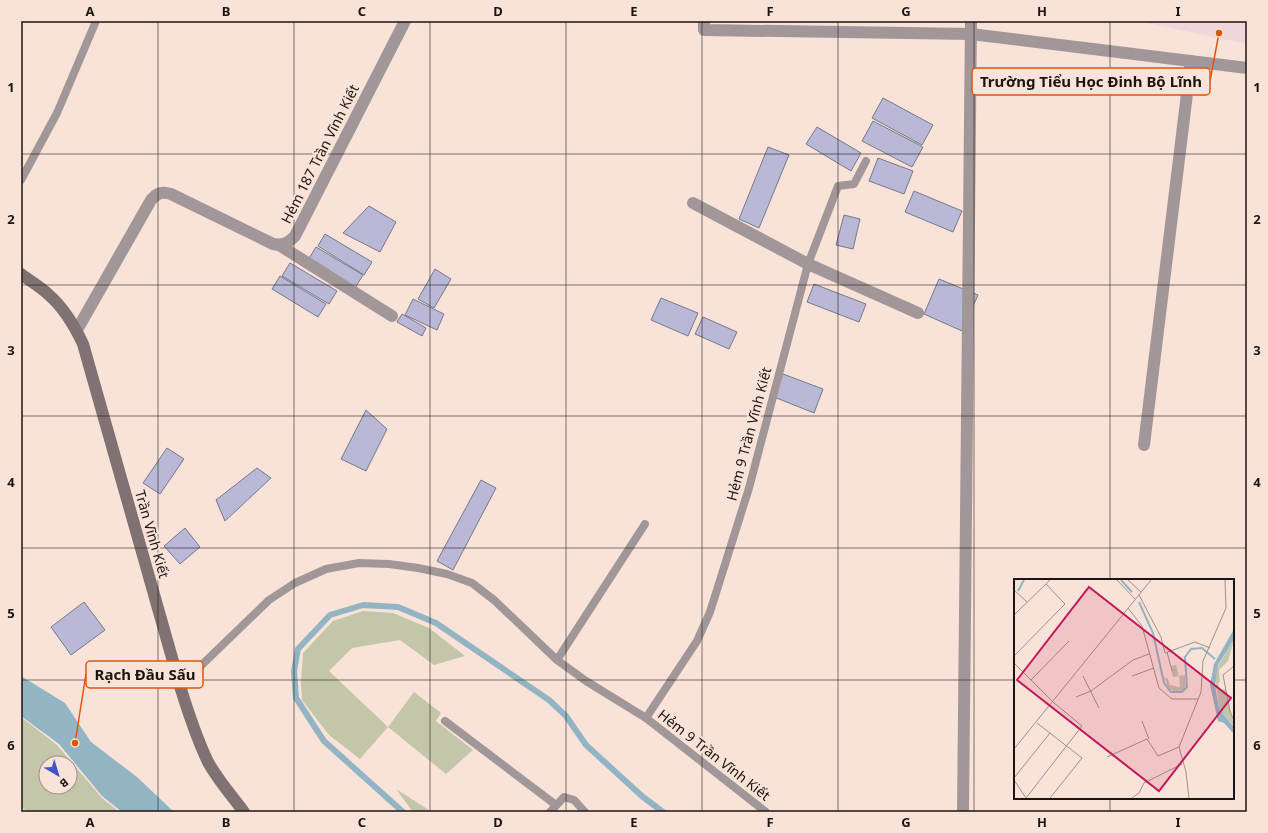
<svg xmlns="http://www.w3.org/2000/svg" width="1268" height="833" font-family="'Noto Sans',sans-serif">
	<rect width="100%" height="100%" fill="#f9e3d8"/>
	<!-- education -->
	<path fill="#f1d7dc" d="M1137,21H1247V44Z"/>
	<!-- green -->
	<g fill="#c4c6aa" fill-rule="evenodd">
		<path d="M363,611L393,613L429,628L465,656L434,665L400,640L352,648L329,671L388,727L414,692L441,713L436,721L473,750L446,774L388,727L360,759L329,735L302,700L301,683L303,653L333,621Z"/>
		<path d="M21,717L57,745L102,798L119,812H27L21,806ZM46,763H70V787H46Z"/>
		<path d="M396,789L432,812H413Z"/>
	</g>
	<!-- water -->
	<path fill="#93b4c3" d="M21,676L65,703L91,742L137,777L174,812H122L102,796L59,744L21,716Z"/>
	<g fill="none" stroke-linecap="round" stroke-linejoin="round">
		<!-- stream -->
		<path stroke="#93b4c3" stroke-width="6" d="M403,812L324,741L296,698L294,671L298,649L330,615L363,605L398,607L436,623L549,700L566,716L586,745L643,797L663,812"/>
	</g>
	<!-- building -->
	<g fill="#b9b8d6" stroke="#78788a">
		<path d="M883,98L933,125L922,145L872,118Z"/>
		<path d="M873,121L923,147L912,167L862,141Z"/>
		<path d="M817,127L861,153L851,171L806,144Z"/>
		<path d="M768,147L789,155L759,228L739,219Z"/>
		<path d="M878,158L913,171L904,194L869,181Z"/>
		<path d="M914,191L962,211L953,232L905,212Z"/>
		<path d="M369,206L396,222L380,252L343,233Z"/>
		<path d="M844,215L860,219L853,249L836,245Z"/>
		<path d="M325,234L372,262L364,275L318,246Z"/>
		<path d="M316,247L363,275L355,288L308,260Z"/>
		<path d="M290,263L337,291L329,304L282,276Z"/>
		<path d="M435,269L451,279L434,308L418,299Z"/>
		<path d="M280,276L326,304L318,317L272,289Z"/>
		<path d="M939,279L978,295L962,331L924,314Z"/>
		<path d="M814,284L866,304L859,322L807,302Z"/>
		<path d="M661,298L698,313L688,336L651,320Z"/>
		<path d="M413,299L444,314L437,330L405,315Z"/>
		<path d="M402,314L426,328L422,336L397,322Z"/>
		<path d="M703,317L737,332L729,349L695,334Z"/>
		<path d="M783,374L823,389L814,413L774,397Z"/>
		<path d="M366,410L387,429L366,471L341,459Z"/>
		<path d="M167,448L184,459L160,494L143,483Z"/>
		<path d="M257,468L271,478L225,521L216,500Z"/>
		<path d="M481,480L496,488L453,570L437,561Z"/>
		<path d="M185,528L200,547L180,564L164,546Z"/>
		<path d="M84,602L105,630L71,655L51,627Z"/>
	</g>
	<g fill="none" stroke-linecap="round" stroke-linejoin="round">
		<!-- lane -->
		<g stroke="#a29798" stroke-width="8">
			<path d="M21,180L57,113L96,21"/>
			<path d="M557,660L645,524"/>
			<path d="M180,686L269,600L295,583L326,569L359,563L389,564L418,568L447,574L472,583L494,600L557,660L586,681L646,718L766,812"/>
			<path d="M646,718L697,641L710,612L749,488L808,264L838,186L854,184L866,161"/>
			<path d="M445,721L556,805"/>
			<path d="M550,812L564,797L574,800L585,812"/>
		</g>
		<!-- street -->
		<g stroke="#a29798" stroke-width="12">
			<path d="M704,21V30L971,34L1247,68"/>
			<path d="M693,203L808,264L918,313"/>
			<path d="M279,245L392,316"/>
			<path d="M77,330L151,200C157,193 162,191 171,194L273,244C283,246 288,243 295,236L405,21"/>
			<path d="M1144,445L1191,61"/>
			<path d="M963,812L971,21"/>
		</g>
		<!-- secondary -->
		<path stroke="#807172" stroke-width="12" d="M21,274C30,281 41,287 49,295C64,308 75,327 83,344L180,686C188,712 196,737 208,762C218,780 232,796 244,812"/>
	</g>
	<!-- grid -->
	<path fill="none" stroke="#1b1410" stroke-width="1" stroke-opacity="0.55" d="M158,21V812M294,21V812M430,21V812M566,21V812M702,21V812M838,21V812M974,21V812M1110,21V580M21,154H1247M21,285H1247M21,416H1247M21,548H1247M21,680H1015M1233,680H1247M1110,798V812"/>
	<g text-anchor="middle" stroke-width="4" stroke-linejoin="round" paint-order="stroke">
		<!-- street labels -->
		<g font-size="14" fill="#1b1410" stroke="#f9e3d8">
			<text transform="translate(320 154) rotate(-63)" y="5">Hẻm 187 Trần Vĩnh Kiết</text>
			<text transform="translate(749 434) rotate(-75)" y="5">Hẻm 9 Trần Vĩnh Kiết</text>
			<text transform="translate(152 534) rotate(74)" y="5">Trần Vĩnh Kiết</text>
			<text transform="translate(714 755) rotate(38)" y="5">Hẻm 9 Trần Vĩnh Kiết</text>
		</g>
	</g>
	<!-- overview -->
	<g transform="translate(1014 579)">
		<rect width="220" height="220" fill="#f9e3d8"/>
		<path d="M220,61L214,82L205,91L206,103L204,104L206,111L211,110L220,147L205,130L201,98L204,87ZM162,86L165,97L171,96L172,107L168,113H162L154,109L150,98L154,100L156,106L166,108L165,97L159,98L158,94L157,87Z" fill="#c4c6aa"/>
		<path d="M220,50L219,62L204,86L201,106L205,130L220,148V155L210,144L204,142L196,106L200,85Z" fill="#93b4c3"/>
		<path fill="none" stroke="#93b4c3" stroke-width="2" d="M107,1L118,13M4,12L10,1M125,23L139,54L150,104L157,113H168L173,108L171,78L177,70L188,69L201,80"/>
		<path fill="none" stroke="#a09088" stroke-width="1" d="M103,1L121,20M114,1L127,13M0,11L13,23M125,16L147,58L151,74L181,63L196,69M114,29L128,47L145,109L158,120H184M0,36L36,1M153,73L158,92M0,77L51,25L32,5M0,84L39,123L68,147L12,219M220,87L209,96L216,132L220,142M69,97L85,129M118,97L140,89M17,101L55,62M62,118L77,112L119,81L135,75M128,142L135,160M23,144L68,179L36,219M0,170L137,1M93,178L133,160L144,177L165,168M0,199L36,154M0,201L12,219M118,219L125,214L130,204L168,185M175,219L172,193L165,168L187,113L189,82L212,29L211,1"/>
		<path fill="#c2185b" fill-opacity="0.15" stroke="#c2185b" stroke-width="2" d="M75,8L217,119L145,212L3,101Z"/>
		<rect width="220" height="220" fill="none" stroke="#1b1410" stroke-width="2"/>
	</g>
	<!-- callouts -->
	<path fill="none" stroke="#de560c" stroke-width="1.5" d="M1219 33L1210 81M75 743L86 674"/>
	<g fill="#de560c" stroke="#f9e3d8" stroke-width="1.5">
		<circle cx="1219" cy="33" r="4"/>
		<circle cx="75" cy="743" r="4"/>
	</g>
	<g fill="#f9e3d8" stroke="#de560c" stroke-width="1.5">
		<rect x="972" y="68" width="238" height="27" rx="4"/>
		<rect x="86" y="661" width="117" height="27" rx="4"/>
	</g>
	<g font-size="15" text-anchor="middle" font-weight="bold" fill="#1b1410">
		<text x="1091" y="87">Trường Tiểu Học Đinh Bộ Lĩnh</text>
		<text x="145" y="680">Rạch Đầu Sấu</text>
	</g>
	<!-- border -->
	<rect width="1268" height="833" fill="none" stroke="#f9e3d8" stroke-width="44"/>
	<!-- north arrow -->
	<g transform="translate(58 775) rotate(142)"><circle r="19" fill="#f9e3d8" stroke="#a09088"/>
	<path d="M0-3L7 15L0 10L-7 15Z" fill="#4054c8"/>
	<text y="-6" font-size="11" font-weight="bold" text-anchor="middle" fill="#1b1410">B</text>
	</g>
	<rect x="22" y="22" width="1224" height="789" fill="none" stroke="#1b1410" stroke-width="1.5"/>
	<g font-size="13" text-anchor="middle" font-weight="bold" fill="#1b1410">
		<text x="90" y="16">A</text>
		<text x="226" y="16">B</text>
		<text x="362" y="16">C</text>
		<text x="498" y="16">D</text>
		<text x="634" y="16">E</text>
		<text x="770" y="16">F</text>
		<text x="906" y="16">G</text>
		<text x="1042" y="16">H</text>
		<text x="1178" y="16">I</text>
		<text x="11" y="92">1</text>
		<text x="1257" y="92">1</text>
		<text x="11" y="224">2</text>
		<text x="1257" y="224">2</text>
		<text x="11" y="355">3</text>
		<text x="1257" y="355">3</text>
		<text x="11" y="487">4</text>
		<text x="1257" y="487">4</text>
		<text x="11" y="618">5</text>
		<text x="1257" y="618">5</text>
		<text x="11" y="750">6</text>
		<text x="1257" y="750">6</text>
		<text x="90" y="827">A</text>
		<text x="226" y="827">B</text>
		<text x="362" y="827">C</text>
		<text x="498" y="827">D</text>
		<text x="634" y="827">E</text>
		<text x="770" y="827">F</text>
		<text x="906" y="827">G</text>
		<text x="1042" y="827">H</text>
		<text x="1178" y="827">I</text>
	</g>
</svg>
